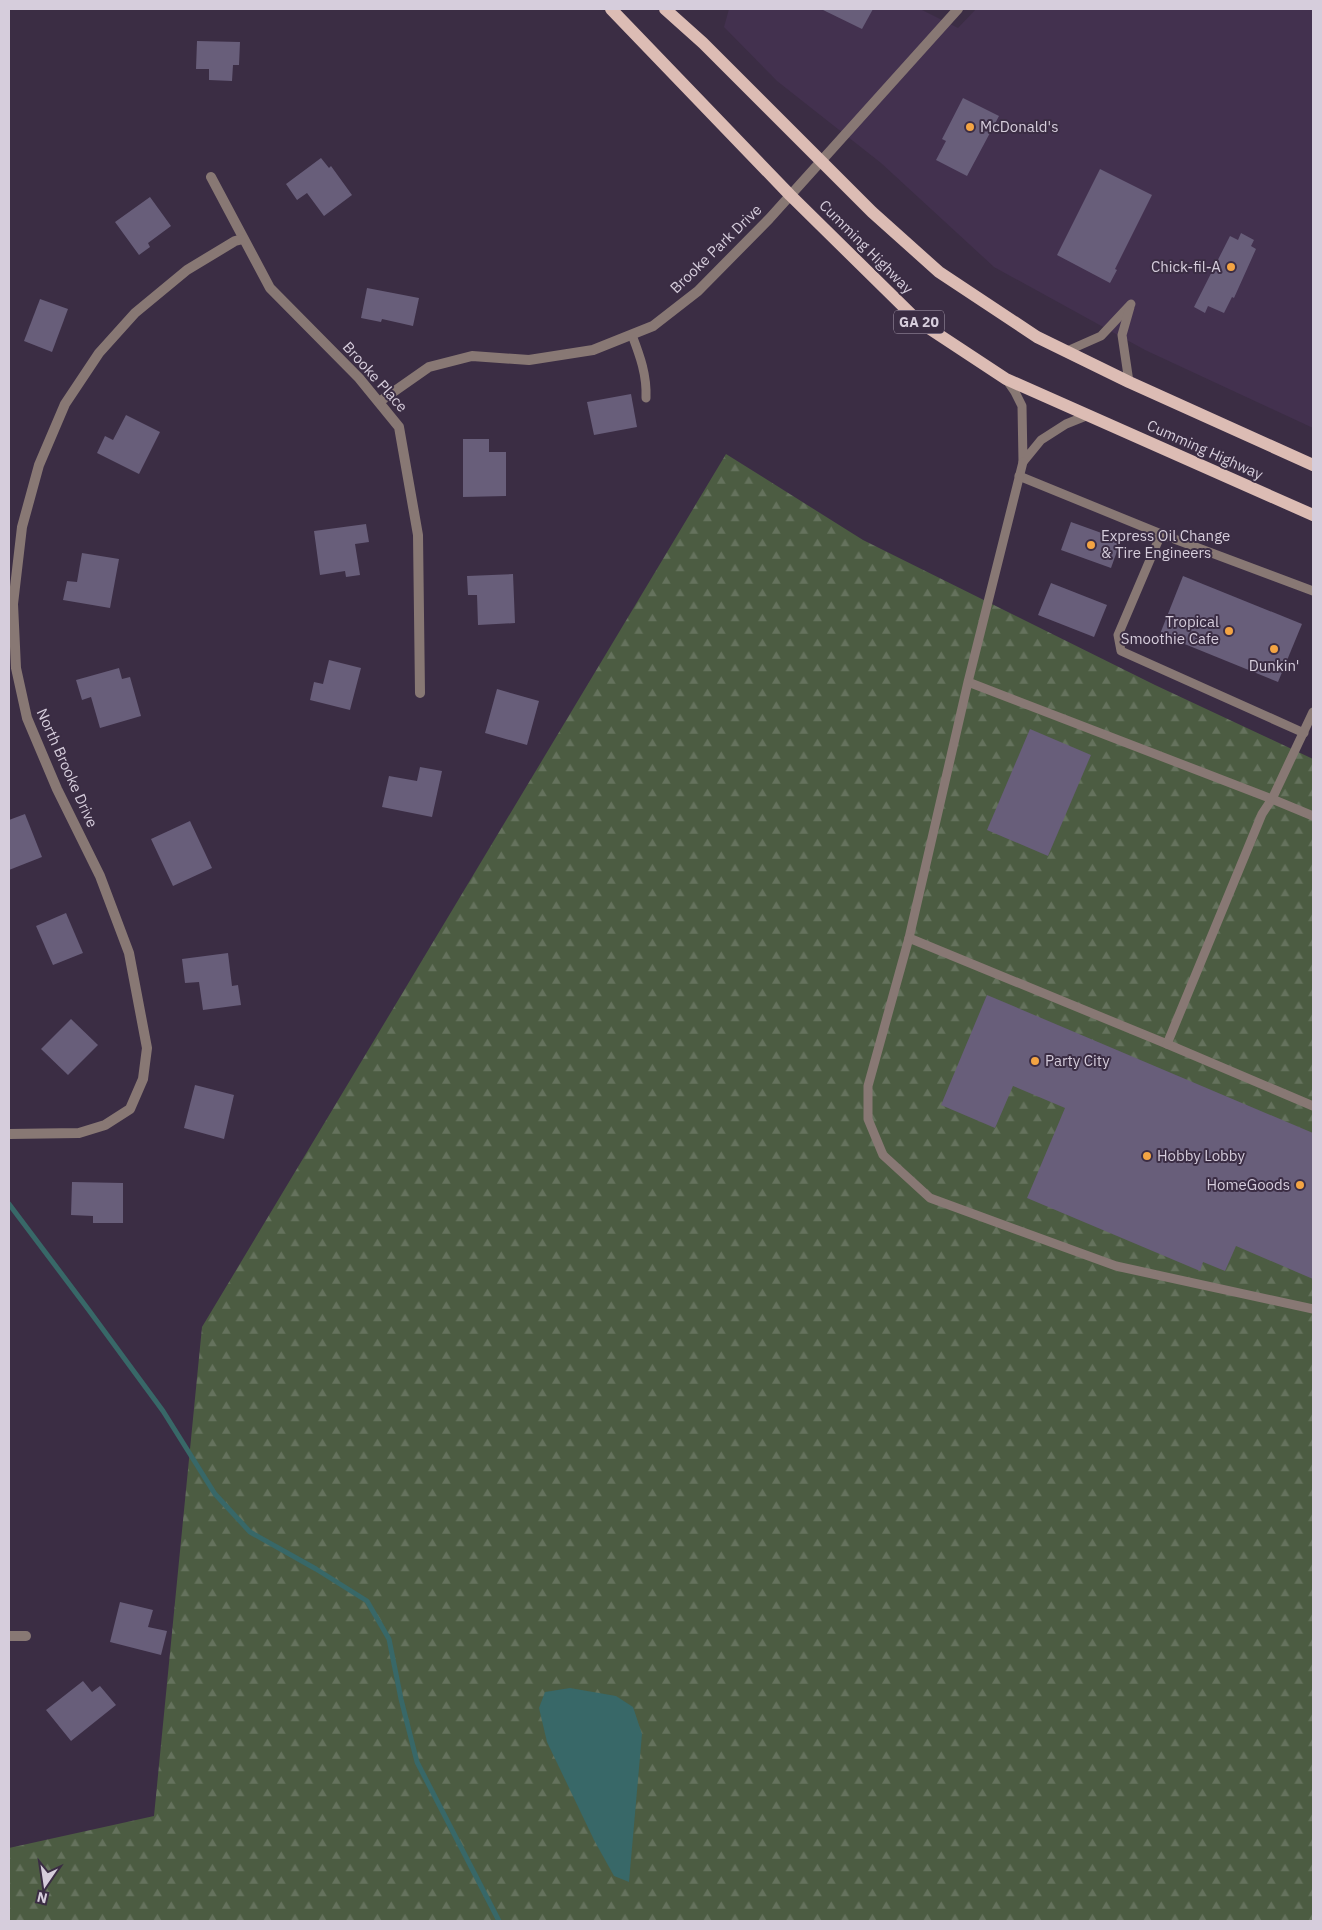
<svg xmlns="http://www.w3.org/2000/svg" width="1322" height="1930" font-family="'IBM Plex Sans',sans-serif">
	<defs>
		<pattern id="forest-firs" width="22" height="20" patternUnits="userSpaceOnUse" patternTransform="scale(1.25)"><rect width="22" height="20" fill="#4c5c42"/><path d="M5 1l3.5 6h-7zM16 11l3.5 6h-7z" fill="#65725d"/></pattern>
	</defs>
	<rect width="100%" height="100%" fill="#3b2d44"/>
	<!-- built -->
	<path fill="#43314f" d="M729,9H920L958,28L976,9H1313V428L1145,350L994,267L881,163L777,81L724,27Z"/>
	<!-- forest -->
	<path fill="url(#forest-firs)" d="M726,454L863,540L1155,685L1313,759V1921H9V1848L154,1816L202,1327Z"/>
	<!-- water -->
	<path fill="#386868" d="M570,1688L616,1696L633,1707L642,1734L629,1882L614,1876L594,1840L547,1742L539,1708L545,1692Z"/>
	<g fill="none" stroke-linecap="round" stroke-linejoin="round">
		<!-- stream -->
		<path stroke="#386868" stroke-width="5" d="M9,1204L88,1309L163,1411L215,1494L250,1532L316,1569L367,1601L389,1639L401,1699L417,1762L499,1921"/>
	</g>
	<!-- building -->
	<g fill="#685e7a">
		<path d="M821,9H873L862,29Z"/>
		<path d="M197,41L240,42L239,65H233L232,81L209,80V69H196Z"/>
		<path d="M963,98L999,116L967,176L936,160L946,141L942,139Z"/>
		<path d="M321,158L329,168L331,166L352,195L324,216L307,193L297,200L286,184Z"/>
		<path d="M1100,169L1152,195L1115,269L1117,270L1110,283L1057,255Z"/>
		<path d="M150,197L171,226L148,243L150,247L139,255L115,222Z"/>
		<path d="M1241,233L1254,240L1251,246L1256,249L1234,298L1232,297L1224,313L1208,306L1205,313L1194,307L1230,236L1238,240Z"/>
		<path d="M367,288L419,298L413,326L382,319L381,322L361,318Z"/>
		<path d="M40,299L68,309L52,352L24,341Z"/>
		<path d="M631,394L637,427L594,435L587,402Z"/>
		<path d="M126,415L160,432L139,474L97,453L105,436L113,440Z"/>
		<path d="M463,439H489V452H506V496L463,497Z"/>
		<path d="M1071,522L1121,540L1111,568L1061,550Z"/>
		<path d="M366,524L369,542L355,544L360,575L346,577L345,571L320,575L314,531Z"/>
		<path d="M82,553L119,559L110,608L63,600L67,581L77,582Z"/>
		<path d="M513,574L515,623L478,625L477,595H468L467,576Z"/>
		<path d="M1183,576L1302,624L1278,682L1160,634Z"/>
		<path d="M1051,583L1107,605L1094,637L1038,615Z"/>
		<path d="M329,660L361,668L350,710L310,700L314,682L323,684Z"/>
		<path d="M119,668L122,679L130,677L141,716L100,728L91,697L82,700L76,680Z"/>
		<path d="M497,689L539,701L527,745L485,733Z"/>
		<path d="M1030,729L1091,755L1048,856L987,830Z"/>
		<path d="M420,767L442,771L432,817L382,807L389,776L417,781Z"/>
		<path d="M25,814L42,857L9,870V820Z"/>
		<path d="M190,821L212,868L173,886L151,839Z"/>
		<path d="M66,913L83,953L53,965L36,926Z"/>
		<path d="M228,953L232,986L238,985L241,1005L203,1010L199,982L185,983L182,959Z"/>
		<path d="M987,995L1313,1133V1279L1236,1246L1225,1271L1203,1262L1200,1271L1027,1198L1065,1108L1013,1086L995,1128L941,1105Z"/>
		<path d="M71,1019L98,1045L68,1075L41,1049Z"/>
		<path d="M195,1085L234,1095L224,1139L184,1128Z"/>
		<path d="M72,1182L123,1183V1223H93V1216L71,1215Z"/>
		<path d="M120,1602L153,1610L148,1627L167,1631L161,1655L110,1642Z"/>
		<path d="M83,1681L92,1692L100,1686L116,1705L71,1741L46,1710Z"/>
	</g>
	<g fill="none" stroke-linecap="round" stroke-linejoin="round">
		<!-- service -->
		<g stroke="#887874" stroke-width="9">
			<path d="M632,335C640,356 647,375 646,398"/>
			<path d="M1067,351L1101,336L1131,304"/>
			<path d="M1006,379L1015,392L1022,406L1023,462L1041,440L1066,424L1086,416"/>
			<path d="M1129,382L1122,335L1130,307"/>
			<path d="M1019,476L1161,534"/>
			<path d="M968,682L1272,799L1262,814L1167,1044L909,938L968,682L1023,462"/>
			<path d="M1313,712L1272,799L1313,816"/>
			<path d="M1304,733L1121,651L1118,635L1161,534L1313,591"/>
			<path d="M909,938L868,1086V1119L883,1155L930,1198L1116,1266L1313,1309"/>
			<path d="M1167,1044L1313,1106"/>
		</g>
		<!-- minor -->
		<g stroke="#887874" stroke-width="10">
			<path d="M211,177L270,288L359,378L399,427L418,535L420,693"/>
			<path d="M379,402L429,367L472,356L529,360L593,350L653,326L698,291L769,219L958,9"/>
			<path d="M9,1134L79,1133L105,1125L130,1109L143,1079L147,1048L129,953L100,876L57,789L27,718L16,668L13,604L22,527L39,465L65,404L99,353L135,313L187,270L235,241L243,239"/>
			<path d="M9,1636H26"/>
		</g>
		<!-- primary -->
		<g stroke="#dcbcb4" stroke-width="12">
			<path d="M611,9L790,195L918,321L1006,379L1313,515"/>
			<path d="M665,9L703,43L872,212L939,272L1037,337L1129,382L1313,465"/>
		</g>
	</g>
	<!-- markers -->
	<g fill="#f3a443" stroke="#3b2d44" stroke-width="2">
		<circle cx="970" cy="127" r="5"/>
		<circle cx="1231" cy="267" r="5"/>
		<circle cx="1091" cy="545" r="5"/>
		<circle cx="1229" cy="631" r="5"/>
		<circle cx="1274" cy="649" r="5"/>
		<circle cx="1035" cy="1061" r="5"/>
		<circle cx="1147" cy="1156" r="5"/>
		<circle cx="1300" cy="1185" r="5"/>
	</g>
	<g text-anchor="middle" stroke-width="4" stroke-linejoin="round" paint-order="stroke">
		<!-- shield labels -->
		<rect fill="#3b2d44" stroke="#a89dae" stroke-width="1" x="894" y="310.5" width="50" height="23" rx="4"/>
		<g font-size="14" font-weight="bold" fill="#d6cddc">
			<text x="919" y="327">GA 20</text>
		</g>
		<!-- poi labels -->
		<g font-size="15" fill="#d6cddc" stroke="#3b2d44" text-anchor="start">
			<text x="980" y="132">McDonald's</text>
			<text x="1221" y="272" text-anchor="end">Chick-fil-A</text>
			<text x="1101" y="541">Express Oil Change<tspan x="1101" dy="17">&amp; Tire Engineers</tspan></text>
			<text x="1219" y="627" text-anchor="end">Tropical<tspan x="1219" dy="17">Smoothie Cafe</tspan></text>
			<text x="1274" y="671" text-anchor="middle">Dunkin'</text>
			<text x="1045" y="1066">Party City</text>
			<text x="1157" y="1161">Hobby Lobby</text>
			<text x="1290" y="1190" text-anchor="end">HomeGoods</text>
		</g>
		<!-- street labels -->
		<g font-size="15" fill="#d6cddc" stroke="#3b2d44">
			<text transform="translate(866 247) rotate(45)" y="5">Cumming Highway</text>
			<text transform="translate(716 249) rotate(-44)" y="5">Brooke Park Drive</text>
			<text transform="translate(375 377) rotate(48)" y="5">Brooke Place</text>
			<text transform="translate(1205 450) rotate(24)" y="5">Cumming Highway</text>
			<text transform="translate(67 768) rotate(66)" y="5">North Brooke Drive</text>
		</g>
	</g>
	<!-- border -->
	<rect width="1322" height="1930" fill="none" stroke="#d6cddc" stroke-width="20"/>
	<!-- north arrow -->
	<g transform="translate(45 1885) rotate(193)" stroke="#3b2d44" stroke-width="4" paint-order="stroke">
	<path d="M0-4L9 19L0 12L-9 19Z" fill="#d6cddc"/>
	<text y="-8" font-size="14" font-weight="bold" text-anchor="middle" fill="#d6cddc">N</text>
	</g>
</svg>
